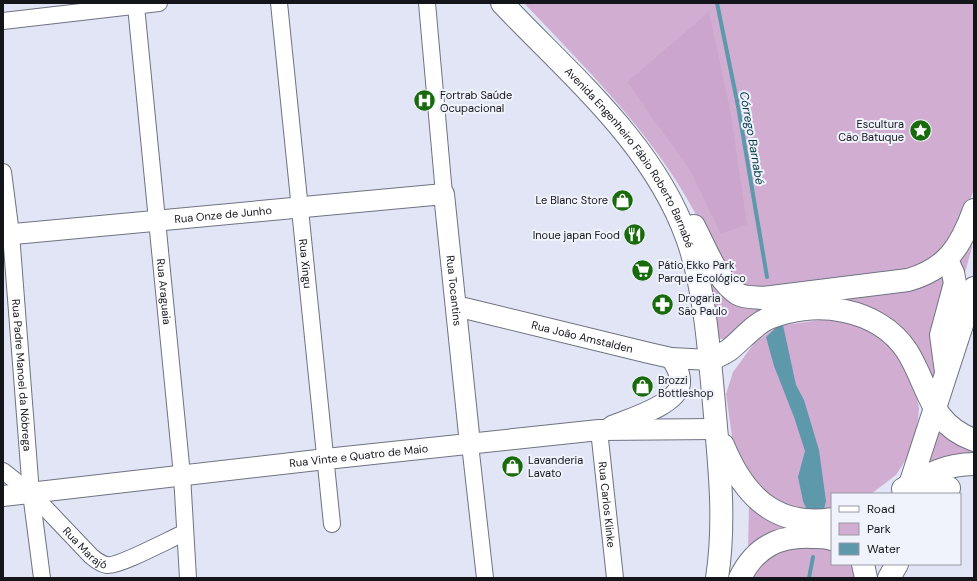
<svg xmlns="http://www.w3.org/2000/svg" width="977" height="581" font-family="'DM Sans',sans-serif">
	<rect width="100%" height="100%" fill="#e1e5f5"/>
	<!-- green -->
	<g fill="#d1aed1">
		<path d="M524,3H974V189L960,230L926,268L758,291C752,288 741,286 736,281C716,262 707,235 694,211C651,131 585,68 524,3Z"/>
		<path d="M971,236L972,247L949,333L955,262Z"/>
		<path d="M707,269L730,297L947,271L940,369L933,387L917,352L826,301L731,341L717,338Z"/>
		<path d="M820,320H847L884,339L899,356L913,379L919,408L917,430L907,458L896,475L871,494H832V508L807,510L774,501L735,458L726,394L733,372L755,342L778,326Z"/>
		<path d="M937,428L974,445V455L930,464L928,460Z"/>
		<path d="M749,502L801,528L748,552Z"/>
		<path d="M832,546V564H854L857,578H747L772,550Z"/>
	</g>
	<!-- forest -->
	<path fill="#cba5cb" d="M709,12L730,109L747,224L721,234L690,170L627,82Z"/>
	<!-- water -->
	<path fill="#5d98ab" d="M783,325L796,385L804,400L819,450L826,501L824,509L807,510L803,501L798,477L805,451L794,417L774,366L766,337L778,326Z"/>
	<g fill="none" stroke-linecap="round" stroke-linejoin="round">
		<!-- stream -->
		<g stroke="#5d98ab" stroke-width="4">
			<path d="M717,3L738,106L767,277"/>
			<path d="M809,578L813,557"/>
		</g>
		<defs>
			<g id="minor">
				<path id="s1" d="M279,3L332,524"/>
				<path d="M427,3L444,194"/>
				<path id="s2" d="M136,6L182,475L188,578"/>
				<path d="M3,21L159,3"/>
				<path id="s3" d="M3,172L11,234L31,493L42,578"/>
				<path id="s4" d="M599,430L615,578"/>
				<path d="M470,444L485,578"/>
				<path id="s5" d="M3,471L31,493L91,556C96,560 100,564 107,565C118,567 170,539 184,533"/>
			</g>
			<g id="tertiary">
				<path id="s6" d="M3,235L444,194L470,444"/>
				<path id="s7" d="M456,306L649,353L671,358L710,360"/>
				<path d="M612,426C629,419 677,405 680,384C681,374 676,366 671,358"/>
				<path id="s8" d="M3,496L326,459L599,430L716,429"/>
			</g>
			<g id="primary">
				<path id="s9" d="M502,3C569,74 653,143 687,238C705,288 709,351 714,404C719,462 726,520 717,578"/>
				<path d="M694,226C705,247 718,282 738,294C745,298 755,297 763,298L908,280C947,269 961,246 974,210"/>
				<path d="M710,360C716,357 723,354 729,350C742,340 753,325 769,318C814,299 878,307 907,351C929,386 929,424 974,440"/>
				<path d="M946,372L941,335L955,283L953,273L947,260"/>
				<path d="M723,445C743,494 774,528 832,519"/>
				<path d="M909,486L949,488"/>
				<path d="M903,489C927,475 945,464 974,464"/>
				<path d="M907,494L974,288"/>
				<path d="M863,564L866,578"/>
				<path d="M740,578C755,547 779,535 813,537C820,537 826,537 832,539"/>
				<path d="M889,578L897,564"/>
			</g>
		</defs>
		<!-- minor casing -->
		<use href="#minor" stroke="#6f7381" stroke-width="18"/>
		<!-- tertiary casing -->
		<use href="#tertiary" stroke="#6f7381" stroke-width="22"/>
		<!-- primary casing -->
		<use href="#primary" stroke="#6f7381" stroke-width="24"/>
		<!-- minor -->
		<use href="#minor" stroke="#fff" stroke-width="16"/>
		<!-- tertiary -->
		<use href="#tertiary" stroke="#fff" stroke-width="20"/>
		<!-- primary -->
		<use href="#primary" stroke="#fff" stroke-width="22"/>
	</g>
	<!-- icons -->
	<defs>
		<symbol id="hospital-disc" viewBox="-11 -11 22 22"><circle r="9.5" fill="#186a0d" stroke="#f0f3fc"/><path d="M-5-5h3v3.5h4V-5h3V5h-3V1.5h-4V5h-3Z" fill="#fff"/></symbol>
		<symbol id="sight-disc" viewBox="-11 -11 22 22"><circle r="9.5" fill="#186a0d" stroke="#f0f3fc"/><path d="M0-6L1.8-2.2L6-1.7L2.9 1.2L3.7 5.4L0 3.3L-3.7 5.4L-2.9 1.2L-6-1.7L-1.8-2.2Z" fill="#fff"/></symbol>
		<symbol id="shop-disc" viewBox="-11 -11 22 22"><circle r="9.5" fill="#186a0d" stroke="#f0f3fc"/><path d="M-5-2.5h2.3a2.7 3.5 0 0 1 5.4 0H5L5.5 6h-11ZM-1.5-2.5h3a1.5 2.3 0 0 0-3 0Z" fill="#fff"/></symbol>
		<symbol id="restaurant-disc" viewBox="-11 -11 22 22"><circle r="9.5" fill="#186a0d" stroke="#f0f3fc"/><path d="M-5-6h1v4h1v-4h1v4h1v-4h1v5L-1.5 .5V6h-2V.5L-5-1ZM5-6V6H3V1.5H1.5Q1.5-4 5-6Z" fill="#fff"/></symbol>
		<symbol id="supermarket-disc" viewBox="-11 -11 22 22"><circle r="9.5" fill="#186a0d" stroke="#f0f3fc"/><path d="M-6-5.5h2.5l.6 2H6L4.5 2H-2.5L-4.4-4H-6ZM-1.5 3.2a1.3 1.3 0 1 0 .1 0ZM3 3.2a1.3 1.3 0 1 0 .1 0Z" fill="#fff"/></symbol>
		<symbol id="pharmacy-disc" viewBox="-11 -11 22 22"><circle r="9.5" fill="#186a0d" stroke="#f0f3fc"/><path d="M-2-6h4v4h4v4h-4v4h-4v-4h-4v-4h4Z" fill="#fff"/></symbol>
	</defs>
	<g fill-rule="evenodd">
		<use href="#hospital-disc" x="412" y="88" width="25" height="25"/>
		<use href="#sight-disc" x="908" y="118" width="25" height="25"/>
		<use href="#shop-disc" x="610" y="188" width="25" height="25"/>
		<use href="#restaurant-disc" x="622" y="222" width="25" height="25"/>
		<use href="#supermarket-disc" x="630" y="258" width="25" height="25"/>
		<use href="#pharmacy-disc" x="650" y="292" width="25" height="25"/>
		<use href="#shop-disc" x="630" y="374" width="25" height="25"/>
		<use href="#shop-disc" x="500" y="454" width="25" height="25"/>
	</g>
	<g text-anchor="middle" stroke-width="4" stroke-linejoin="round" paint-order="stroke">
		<!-- poi labels -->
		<g font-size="11" fill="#14151b" stroke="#f0f3fc" text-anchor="start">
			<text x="440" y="99">Fortrab Saúde<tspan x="440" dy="13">Ocupacional</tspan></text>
			<text x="904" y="128" text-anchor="end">Escultura<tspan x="904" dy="13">Cão Batuque</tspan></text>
			<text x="608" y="204" text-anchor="end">Le Blanc Store</text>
			<text x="620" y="239" text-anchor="end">Inoue japan Food</text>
			<text x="658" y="269">Pátio Ekko Park<tspan x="658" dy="13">Parque Ecológico</tspan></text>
			<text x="678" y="302">Drogaria<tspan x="678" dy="13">São Paulo</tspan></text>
			<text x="658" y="384">Brozzi<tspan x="658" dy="13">Bottleshop</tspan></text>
			<text x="528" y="464">Lavanderia<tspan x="528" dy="13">Lavato</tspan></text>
		</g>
		<!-- street labels -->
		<g font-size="11" fill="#14151b" stroke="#f0f3fc">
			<text dy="4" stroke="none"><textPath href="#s9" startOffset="202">Avenida Engenheiro Fábio Roberto Barnabé</textPath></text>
			<text dy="4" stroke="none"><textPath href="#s6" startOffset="221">Rua Onze de Junho</textPath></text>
			<text dy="4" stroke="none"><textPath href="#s1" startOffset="262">Rua Xingu</textPath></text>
			<text dy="4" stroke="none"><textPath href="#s6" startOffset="540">Rua Tocantins</textPath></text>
			<text dy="4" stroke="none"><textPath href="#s2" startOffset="287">Rua Araguaia</textPath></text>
			<text dy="4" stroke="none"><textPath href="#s7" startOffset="130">Rua João Amstalden</textPath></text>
			<text dy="4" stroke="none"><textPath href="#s3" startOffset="204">Rua Padre Manoel da Nóbrega</textPath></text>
			<text dy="4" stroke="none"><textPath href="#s8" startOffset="358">Rua Vinte e Quatro de Maio</textPath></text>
			<text dy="4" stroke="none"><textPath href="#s4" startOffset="75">Rua Carlos Klinke</textPath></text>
			<text dy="4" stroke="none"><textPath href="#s5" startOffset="113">Rua Marajó</textPath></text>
		</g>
		<!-- water labels -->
		<g font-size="12" font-style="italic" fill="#003846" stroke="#f0f3fc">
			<text transform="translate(752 138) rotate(80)" y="4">Córrego Barnabé</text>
		</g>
	</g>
	<!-- border -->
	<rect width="977" height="581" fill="none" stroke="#14151b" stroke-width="8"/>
	<!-- legend -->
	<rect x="831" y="493" width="130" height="72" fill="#f0f3fc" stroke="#989aa2"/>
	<rect x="839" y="506" width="20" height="6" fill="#ffffff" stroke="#989aa2"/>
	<text x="867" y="513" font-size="12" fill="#14151b">Road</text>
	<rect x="839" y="523" width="20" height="12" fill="#d1aed1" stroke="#989aa2"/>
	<text x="867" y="533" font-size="12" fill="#14151b">Park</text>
	<rect x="839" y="543" width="20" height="12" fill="#5d98ab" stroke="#989aa2"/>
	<text x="867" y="553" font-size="12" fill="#14151b">Water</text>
</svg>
